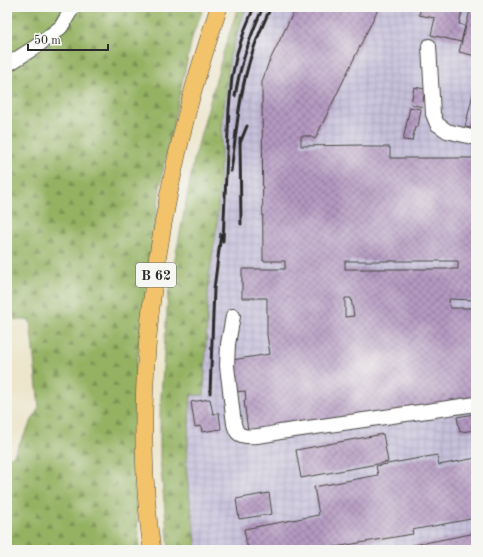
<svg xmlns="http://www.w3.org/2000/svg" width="483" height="557" font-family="'Old Standard TT',serif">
	<defs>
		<pattern id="industrial-grid" width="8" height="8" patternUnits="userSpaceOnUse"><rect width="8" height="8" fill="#c6c0da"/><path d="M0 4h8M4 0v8" fill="none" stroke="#aaa5bb"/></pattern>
		<pattern id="forest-firs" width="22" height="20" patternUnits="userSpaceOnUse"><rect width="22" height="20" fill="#95b264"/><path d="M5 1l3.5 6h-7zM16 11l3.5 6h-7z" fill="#7a9153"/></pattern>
		<pattern id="building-cross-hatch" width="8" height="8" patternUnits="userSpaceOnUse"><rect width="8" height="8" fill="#b499c1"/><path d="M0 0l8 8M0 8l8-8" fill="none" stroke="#937d9d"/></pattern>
	</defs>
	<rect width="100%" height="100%" fill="#f6f6f2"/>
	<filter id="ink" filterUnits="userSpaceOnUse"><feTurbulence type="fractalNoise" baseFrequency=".025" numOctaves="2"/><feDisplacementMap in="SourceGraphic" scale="8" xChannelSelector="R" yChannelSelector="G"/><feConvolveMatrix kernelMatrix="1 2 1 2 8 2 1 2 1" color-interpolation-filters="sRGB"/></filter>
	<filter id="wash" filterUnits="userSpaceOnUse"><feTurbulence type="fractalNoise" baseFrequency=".012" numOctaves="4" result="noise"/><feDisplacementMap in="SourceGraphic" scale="16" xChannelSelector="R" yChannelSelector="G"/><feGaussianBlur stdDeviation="0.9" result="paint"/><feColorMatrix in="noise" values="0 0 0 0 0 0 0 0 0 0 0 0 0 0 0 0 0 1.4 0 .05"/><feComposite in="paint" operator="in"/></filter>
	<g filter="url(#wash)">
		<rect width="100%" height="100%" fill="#ede6cd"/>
		<!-- industrial -->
		<path fill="url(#industrial-grid)" d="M246,7H476V550H197L186,470L191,395H204L209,276L217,227L223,117L230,56Z"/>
		<!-- forest -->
		<g fill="url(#forest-firs)" stroke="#606e48">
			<path d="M7,7H204L193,34L162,175L136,368L133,471L140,550H7V458L13,456L39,407L30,320H15L7,293Z"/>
			<path d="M238,7H246L230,56L223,117L217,227L209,276L204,395H191L186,470L197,550H169L160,460V411L168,295L194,160L224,50Z"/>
		</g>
		<g id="blocks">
			<!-- building -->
			<g fill="url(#building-cross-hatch)" fill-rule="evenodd">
				<path d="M296,7H379L315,139L309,136H301V146L362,145V147H390V158H476V300L449,299L450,308H476V400L248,432L244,400H246L245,391L236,392L232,360L270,354L267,335V298H242V269H285V261H263L262,82L268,64ZM345,261H458V269H345ZM345,298H351L354,316L345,317Z"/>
				<path d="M421,7H463L459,24L465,26L461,42L431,35L435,18L419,15Z"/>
				<path d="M471,7H476V56L459,52Z"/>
				<path d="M475,85H476V129L465,127Z"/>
				<path d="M414,87L425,89L422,107L411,104Z"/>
				<path d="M410,107L421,109L418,127H415L412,141L403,140Z"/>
				<path d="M210,399L213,414L219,413L221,429L202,432L201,426L195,427L191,402Z"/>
				<path d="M474,414L476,430L460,432L457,417Z"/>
				<path d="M383,434L388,462L301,478L296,450Z"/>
				<path d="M437,455L439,465L476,458V518L412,530L413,534L317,550H248L244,529L319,515L314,487L378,475L376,466Z"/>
				<path d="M269,493L272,514L239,519L236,499Z"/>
				<path d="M476,533V547L460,550H388Z"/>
			</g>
		</g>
	</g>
	<g filter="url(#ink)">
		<use href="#blocks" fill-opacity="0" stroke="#484743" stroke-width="1"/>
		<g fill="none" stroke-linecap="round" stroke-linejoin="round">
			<defs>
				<g id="minor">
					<path d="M429,46L433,114L437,124L447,131L476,138"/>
					<path d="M7,65L37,46L61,27L73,7"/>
					<path d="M233,316L228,344L227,366L234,424C235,427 236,431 238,433C245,440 271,434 280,432L476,404"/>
				</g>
				<path id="major" d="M152,550C132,407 151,257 186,117C195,80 207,44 219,7"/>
			</defs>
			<!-- minor casing -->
			<use href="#minor" stroke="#484743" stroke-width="16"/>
			<!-- major casing -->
			<use href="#major" stroke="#484743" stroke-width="18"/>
			<!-- minor -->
			<use href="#minor" stroke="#fff" stroke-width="14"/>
			<!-- major -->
			<use href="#major" stroke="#f2c36a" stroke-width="17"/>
			<!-- rail -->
			<g stroke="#2b2b2b" stroke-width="3">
				<path d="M235,96C240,65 250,36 263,7"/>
				<path d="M240,138L241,224"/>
				<path d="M240,143L247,126"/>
				<path d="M231,171C236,137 238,101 248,67C253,47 262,26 271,7"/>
				<path d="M223,241L229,109L232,77L237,53L245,29L254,7"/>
				<path d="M210,393L214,289L221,234"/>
			</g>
		</g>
	</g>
	<g text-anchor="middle" stroke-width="3.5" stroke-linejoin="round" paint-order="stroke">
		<!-- shield labels -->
		<rect fill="#f6f6f2" stroke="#686867" stroke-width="1" x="136" y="263" width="40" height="24" rx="3"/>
		<g font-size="14" font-weight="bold" fill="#2b2b2b">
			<text x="156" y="280">B 62</text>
		</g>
	</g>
	<!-- margin -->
	<rect width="483" height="557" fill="none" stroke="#f6f6f2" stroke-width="24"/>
	<!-- scale -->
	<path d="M28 44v6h80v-6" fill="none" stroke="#2b2b2b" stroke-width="2"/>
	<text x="34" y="44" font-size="12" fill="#2b2b2b" stroke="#f6f6f2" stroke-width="3" paint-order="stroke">50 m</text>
</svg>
